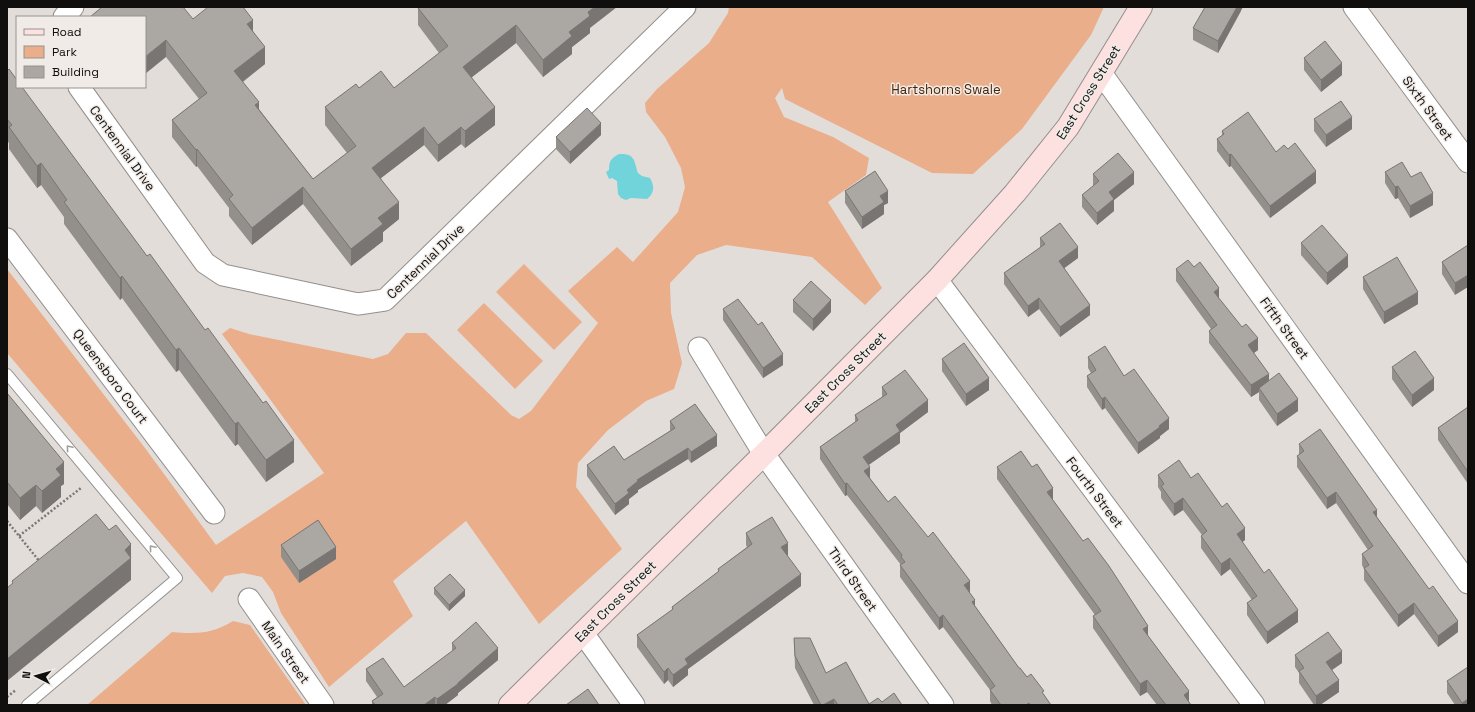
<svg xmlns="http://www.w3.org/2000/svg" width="1475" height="712" font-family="'Space Grotesk',sans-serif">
	<rect width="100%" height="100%" fill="#e3ddda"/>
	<!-- green -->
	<g fill="#eaae8a">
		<path d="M729,7H1104L1091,35L1022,129L973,174L932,173L785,99L782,88L775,98L784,117L833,137L869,158L866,175L828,202L882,288L865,305L812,257L726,245L697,255L670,283L671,313L682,363L674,389L646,401L608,430L578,463L576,487L622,549L539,624L466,521L393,581L413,616L329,687L281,613L273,592L262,577L243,573L225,576L212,593L7,353V269L145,448L216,545L324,473L222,334L230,328L249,334L373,359L388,354L406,333H426L511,415L519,419L531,411L598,323L568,291L617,247L633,262L678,212L685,187L681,168L665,137L646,112L645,103L657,89L709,43L728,13Z"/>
		<path d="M524,264L582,322L554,350L496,292Z"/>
		<path d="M484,303L543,361L515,389L457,330Z"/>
		<path d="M233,621L250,625L306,705H87L172,632C196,634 212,634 233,621Z"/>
	</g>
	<!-- water -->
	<path fill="#71d4da" d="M619,154C636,153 634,162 638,173L642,176L650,178C655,186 654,194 647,199L631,198L626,200L621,198L618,194L617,181L612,178L609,179L606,172L609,170C609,161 611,158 619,154Z"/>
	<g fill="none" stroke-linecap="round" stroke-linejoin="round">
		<defs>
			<path id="lane" d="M7,374L177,578L27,705"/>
			<g id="street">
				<path d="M1354,7L1468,162"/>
				<path d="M64,17L73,7"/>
				<path d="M1101,73L1468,583"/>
				<path d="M79,87L205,263L223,275L358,304L385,300L685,7"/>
				<path d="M7,239L214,513"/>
				<path d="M937,280L1254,705"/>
				<path d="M699,348L764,454L943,705"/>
				<path d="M249,599L323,705"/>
				<path d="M583,633L634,705"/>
			</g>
			<path id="secondary" d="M510,705L764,454L937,280L1015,193L1068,127L1141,7"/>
		</defs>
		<!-- lane casing -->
		<use href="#lane" stroke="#938f8c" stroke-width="12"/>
		<!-- street casing -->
		<use href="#street" stroke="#938f8c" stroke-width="23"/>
		<!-- secondary casing -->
		<use href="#secondary" stroke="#938f8c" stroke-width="24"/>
		<!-- path -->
		<g stroke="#7a7674" stroke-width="2.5" stroke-dasharray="2 2" stroke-linecap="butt">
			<path d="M7,521L40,562"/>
			<path d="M19,536L81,488"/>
			<path d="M7,697L16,690"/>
		</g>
		<!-- lane -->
		<use href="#lane" stroke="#fff" stroke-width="10"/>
		<!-- street -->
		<use href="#street" stroke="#fff" stroke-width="21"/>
		<!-- secondary -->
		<use href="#secondary" stroke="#fce1e0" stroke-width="22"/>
	</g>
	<!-- wall -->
	<g fill="#93908c">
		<path d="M418,8L590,28V33L572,47V54L543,77L516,43L472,77L495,125L465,148L461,144L438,162L424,145L381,178L399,219L383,232V241L351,266L303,204L252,245L229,216V208L197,166L196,167L172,137V120L199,99L166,57L145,17L193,19L253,31L265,64L243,82L259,109L313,179L347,153L325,125V107L359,88H394L439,53L418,25Z"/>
		<path d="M1241,11L1218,53L1193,40V28Z"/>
		<path d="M1304,58L1342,75L1321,92L1304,70Z"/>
		<path d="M7,71L294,462L266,482L238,444L235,446L179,370L176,372L122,298L120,300L64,224V217L41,185L37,188L9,149V143L7,141Z"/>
		<path d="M1314,119L1352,129L1326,147L1314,131Z"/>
		<path d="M1222,131L1276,152L1316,183L1270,218L1231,166L1229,167L1217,151V139L1222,136Z"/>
		<path d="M601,135L570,164L556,149V137Z"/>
		<path d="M1385,172L1411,177L1433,205L1410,218L1398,198L1395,199L1385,183Z"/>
		<path d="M1093,174L1134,184L1114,200V211L1097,225L1082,207V195L1093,186Z"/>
		<path d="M845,191L888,203L884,205V214L862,229L845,203Z"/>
		<path d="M1040,238L1078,258L1064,268L1090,315L1060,337L1039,309L1028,317L1004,284V273L1040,248Z"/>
		<path d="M1301,243L1348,267L1327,285L1301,255Z"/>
		<path d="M1468,245L1455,295L1442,274V262Z"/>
		<path d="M1176,269L1219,299L1258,350L1254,353L1269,381L1298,411L1277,426L1259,400V392L1251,397L1209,343V331L1211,329L1176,281Z"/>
		<path d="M1363,277L1418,304L1384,324L1363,289Z"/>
		<path d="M793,300L831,312L813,331L793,312Z"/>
		<path d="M723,309L783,365L763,378L723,320Z"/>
		<path d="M1088,357L1124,376L1169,429L1160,436V438L1138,454L1105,408L1102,410L1087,387V376L1091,373L1088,368Z"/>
		<path d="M942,359L989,390L966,406L942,371Z"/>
		<path d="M1392,367L1434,390L1412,407L1392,379Z"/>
		<path d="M882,387L928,412L900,433V443L868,465L870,478L888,502L970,593L975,606L1019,668L1044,695L1051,705H992L990,701V690L943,627L939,630L900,577V565H901L847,495L845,496L820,459V447L855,422V415L882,397Z"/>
		<path d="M7,393L64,484L61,486V497L42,513L36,506L20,520L7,504Z"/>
		<path d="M1468,407V484L1438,440V428Z"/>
		<path d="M670,421L717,446L691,463L688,459L638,490V492L629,499V504L615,515L587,476V465L624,460L670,431Z"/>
		<path d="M1299,444L1377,517L1458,632L1438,647L1414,614L1398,627L1364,580V569L1362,565V554L1368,550L1336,503L1327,509L1297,467V456L1299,455Z"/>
		<path d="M997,467L1053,500L1148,636L1191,705H1157L1147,692L1140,696L1093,628V616L1095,615L997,479Z"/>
		<path d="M1158,475L1191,478L1245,540L1242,542L1298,622L1267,644L1247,615V603L1252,600L1230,569L1221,576L1201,548V536L1202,535L1183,510L1174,516L1161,498V492L1158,487Z"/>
		<path d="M746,533L788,555H787L801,586L688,669V675L673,687L668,680L664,684L637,647V635L672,610V607L718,572V569L747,547L746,545Z"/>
		<path d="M281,545L336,559L299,583L281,557Z"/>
		<path d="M434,588L465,596L449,611L434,594Z"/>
		<path d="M794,638L826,673L869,704L882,702L902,705H814L795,668Z"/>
		<path d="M452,643L498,660L458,693V695L445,705H372V701L377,697L366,681V669L404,687L452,652Z"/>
		<path d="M1295,655L1342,663L1332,670L1339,692L1320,705H1314L1299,683V673L1295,667Z"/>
		<path d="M1447,681L1468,705H1455L1447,693Z"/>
	</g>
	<!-- shaded-wall -->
	<g fill="#787572">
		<path d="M595,7H617L590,28V33L572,47V54L543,77V60L588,12Z"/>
		<path d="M1237,7H1243L1218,53V41Z"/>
		<path d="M253,20V37L247,24Z"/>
		<path d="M516,25V43L463,84V67Z"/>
		<path d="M166,40V57L145,74V57Z"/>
		<path d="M265,47V64L234,88V71Z"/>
		<path d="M1342,63V75L1321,92V80Z"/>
		<path d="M259,102V120L255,105Z"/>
		<path d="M495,107V125L465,148V131Z"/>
		<path d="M1352,117V129L1326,147V135Z"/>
		<path d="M601,123V135L570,164V152Z"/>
		<path d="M424,127V145L372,185V168Z"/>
		<path d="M461,127V144L438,162V145Z"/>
		<path d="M197,149V166L196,167V150Z"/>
		<path d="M1231,154V166L1229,167V155Z"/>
		<path d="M41,163V185L37,188V166Z"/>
		<path d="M1316,171V183L1270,218V206Z"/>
		<path d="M1134,172V184L1114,200V211L1097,225V213L1109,192Z"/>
		<path d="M1398,186V198L1395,199V187Z"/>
		<path d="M303,187V204L252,245V228Z"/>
		<path d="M888,191V203L884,205V214L862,229V217L880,196Z"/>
		<path d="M1433,193V205L1410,218V206Z"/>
		<path d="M399,202V219L383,232V241L351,266V249L378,218Z"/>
		<path d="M1078,247V258L1059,272V261Z"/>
		<path d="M1348,255V267L1327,285V273Z"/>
		<path d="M1468,275V287L1455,295V283Z"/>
		<path d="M122,276V298L120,300V278Z"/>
		<path d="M1219,288V300L1214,292Z"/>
		<path d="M1418,292V304L1384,324V312Z"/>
		<path d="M1039,298V309L1028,317V306Z"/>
		<path d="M831,300V312L813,331V319Z"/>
		<path d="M1090,305V315L1060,337V327Z"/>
		<path d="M1258,338V350L1248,357V345Z"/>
		<path d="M179,348V370L176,372V350Z"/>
		<path d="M783,354V365L763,378V368Z"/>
		<path d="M1269,374V386L1259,388V392L1251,397V385Z"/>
		<path d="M989,378V390L966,406V394Z"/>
		<path d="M1434,378V390L1412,407V395Z"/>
		<path d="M1105,397V408L1102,410V399Z"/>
		<path d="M1298,399V411L1277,426V414Z"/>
		<path d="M928,400V412L900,433V443L863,469V457L896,425Z"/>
		<path d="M1169,418V429L1160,436V438L1138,454V443L1159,426Z"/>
		<path d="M238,422V444L235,446V424Z"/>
		<path d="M717,435V446L691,463V452Z"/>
		<path d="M294,440V462L266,482V460Z"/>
		<path d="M688,448V459L638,490V492L629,499V504L615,515V504L627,490L637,480Z"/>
		<path d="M64,462V484L61,486V497L42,513V491L56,469Z"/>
		<path d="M870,467V479L864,471Z"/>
		<path d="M847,483V495L845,496V484Z"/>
		<path d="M36,485V506L20,520V498Z"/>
		<path d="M1053,488V500L1047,504V492Z"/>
		<path d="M1336,492V503L1327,509V498Z"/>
		<path d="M1183,498V510L1174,516V504Z"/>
		<path d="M1377,510V521L1373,512Z"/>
		<path d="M1245,528V540L1237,546V534Z"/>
		<path d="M788,543V555L781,559V547Z"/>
		<path d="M131,544V580L7,681V659Z"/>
		<path d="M336,547V559L299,583V571Z"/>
		<path d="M1230,558V569L1221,576V564Z"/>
		<path d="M801,574V586L688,669V675L673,687V675L685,659Z"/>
		<path d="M970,581V593L964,585Z"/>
		<path d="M465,590V596L449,611V605Z"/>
		<path d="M975,600V611L972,602Z"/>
		<path d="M1414,603V614L1398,627V615Z"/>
		<path d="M1298,610V622L1267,644V632Z"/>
		<path d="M943,615V627L939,630V618Z"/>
		<path d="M1458,621V632L1438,647V636Z"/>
		<path d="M1148,626V638L1143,629Z"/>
		<path d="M498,648V660L458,693V695L445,705H437V699Z"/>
		<path d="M1342,651V663L1326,674V662Z"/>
		<path d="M668,668V680L664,684V672Z"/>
		<path d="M1147,680V692L1140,696V684Z"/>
		<path d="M1339,680V692L1320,705H1316V696Z"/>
		<path d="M1189,691V703L1184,695Z"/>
		<path d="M435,697V705H424Z"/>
		<path d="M834,699V705H823Z"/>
		<path d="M1468,699V705H1462V703Z"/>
	</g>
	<!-- building -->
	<g fill="#aba7a3" stroke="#787572">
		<path d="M102,7H183L193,19L208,7H243L253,20L247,24L265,47L234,71L259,102L255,105L313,179L356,146L325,107L356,84L359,88L381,71L394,88L448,46L418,8L419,7H595L588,12L590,16L569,32L572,36L543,60L516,25L463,67L495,107L465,131L461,127L438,145L424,127L372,168L399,202L378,218L383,224L351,249L303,187L252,228L229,199L233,195L197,149L196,150L172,120L207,93L166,40L145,57V17H90Z"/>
		<path d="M1205,7H1237L1218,41L1193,28Z"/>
		<path d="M1325,41L1342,63L1321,80L1304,58Z"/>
		<path d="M9,69L17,80V87H22L147,256L150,254L205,330L208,328L263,403L266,401L294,440L266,460L238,422L235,424L179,348L176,350L122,276L120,278L64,202L67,200L41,163L37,166L9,127L12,125L7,119V71Z"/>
		<path d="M1341,101L1352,117L1326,135L1314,119Z"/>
		<path d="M587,108L601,123L570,152L556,137Z"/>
		<path d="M1248,112L1276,152L1284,145L1288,149L1295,143L1316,171L1270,206L1231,154L1229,155L1217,139L1224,134L1222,131Z"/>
		<path d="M1118,153L1134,172L1109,192L1114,199L1097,213L1082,195L1099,181L1093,174Z"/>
		<path d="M1402,162L1411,177L1421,172L1433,193L1410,206L1398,186L1395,187L1385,172Z"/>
		<path d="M875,171L888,191L880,196L884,202L862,217L845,191Z"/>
		<path d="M1060,223L1078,247L1059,261L1090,305L1060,327L1039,298L1028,306L1004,273L1045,244L1040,238Z"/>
		<path d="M1322,225L1348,255L1327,273L1301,243Z"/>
		<path d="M1468,245V275L1455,283L1442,262Z"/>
		<path d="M1397,257L1418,292L1384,312L1363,277Z"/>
		<path d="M1188,260L1194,267L1200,262L1219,288L1214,292L1242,327L1246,324L1258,338L1248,345L1269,374L1251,385L1209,331L1217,325L1176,269Z"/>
		<path d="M811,281L831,300L813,319L793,300Z"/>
		<path d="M738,299L758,325L762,322L783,354L763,368L723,309Z"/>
		<path d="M964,343L989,378L966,394L942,359Z"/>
		<path d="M1105,346L1124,376L1134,369L1169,418L1159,426L1160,427L1138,443L1105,397L1102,399L1087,376L1096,370L1088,357Z"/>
		<path d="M1415,351L1434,378L1412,395L1392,367Z"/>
		<path d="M905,370L928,400L896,425L900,431L863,457L870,467L864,471L888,502L895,496L928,537L933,532L970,581L964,585L975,600L972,602L1019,668H1020L1027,677L1031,674L1044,691L1042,692L1051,705H1030L1029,703L1026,705H1001L990,690L995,686L943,615L939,618L900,565L905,562L901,557L902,555L847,483L845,484L820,447L858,420L855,415L887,394L882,387Z"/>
		<path d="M1279,373L1298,399L1277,414L1259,388Z"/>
		<path d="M7,393L64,462L56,469L61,475L42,491L36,485L20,498L7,482Z"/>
		<path d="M695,404L717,435L691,452L688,448L637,480L638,481L627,490L629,493L615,504L587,465L614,446L624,460L675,428L670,421Z"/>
		<path d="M1468,407V472L1438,428Z"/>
		<path d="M1320,429L1377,510L1373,512L1429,589L1433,586L1458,621L1438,636L1414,603L1398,615L1364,568L1369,565L1362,554L1373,546L1336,492L1327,498L1297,456L1304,451L1299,444Z"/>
		<path d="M1021,451L1032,467L1037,464L1053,488L1047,492L1083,541L1088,538L1109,566L1148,626L1143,629L1189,691L1184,695L1191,705H1166L1147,680L1140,684L1093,616L1101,611L997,467Z"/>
		<path d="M1179,460L1191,478L1198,473L1222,507L1227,503L1245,528L1237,534L1264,573L1269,569L1298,610L1267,632L1247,603L1257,596L1230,558L1221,564L1201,536L1207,531L1183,498L1174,504L1161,486L1164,484L1158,475Z"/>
		<path d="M96,514L109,530L116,525L131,544L125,550L131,558L7,659V588L13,583L12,581Z"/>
		<path d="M772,517L788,543L781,547L801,574L685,659L688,664L673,675L668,668L664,672L637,635L673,609L672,607L719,571L718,569L752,544L746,533Z"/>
		<path d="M318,520L336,547L299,571L281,545Z"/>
		<path d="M450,574L465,590L449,605L434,588Z"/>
		<path d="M476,622L498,648L458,683V684L437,699L435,697L424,705H375L372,701L383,694L366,669L383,658L404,687L456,648L452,643Z"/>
		<path d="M1328,632L1342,651L1326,662L1339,680L1316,696L1299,671L1304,668L1295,655Z"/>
		<path d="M794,638H810L826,673L846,662L869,704L878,698L882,702L894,693L902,705H838L834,699L823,705H821L795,656Z"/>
		<path d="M1468,667V699L1462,703L1447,681Z"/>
		<path d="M588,689L599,705H566Z"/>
	</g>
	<!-- one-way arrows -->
	<defs><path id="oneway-chevron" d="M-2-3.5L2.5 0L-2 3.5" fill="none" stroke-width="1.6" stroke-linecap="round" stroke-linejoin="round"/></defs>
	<g stroke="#9f9f9f">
		<use href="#oneway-chevron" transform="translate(69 448) rotate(-130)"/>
		<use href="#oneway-chevron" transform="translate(152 548) rotate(-130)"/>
	</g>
	<g text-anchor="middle" stroke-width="3" stroke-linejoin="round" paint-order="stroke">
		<!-- park labels -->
		<g font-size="13" fill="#4c2304" stroke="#f0ebe7">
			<text x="946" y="94">Hartshorns Swale</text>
		</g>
		<!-- street labels -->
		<g font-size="13" fill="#100f0e" stroke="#f0ebe7">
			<text transform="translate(1088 92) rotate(-58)" y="5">East Cross Street</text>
			<text transform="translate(1428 108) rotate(54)" y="5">Sixth Street</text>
			<text transform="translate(123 148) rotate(54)" y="5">Centennial Drive</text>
			<text transform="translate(425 261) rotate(-44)" y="5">Centennial Drive</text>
			<text transform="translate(1285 328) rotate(54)" y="5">Fifth Street</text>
			<text transform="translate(845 372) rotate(-45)" y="5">East Cross Street</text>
			<text transform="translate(111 376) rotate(53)" y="5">Queensboro Court</text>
			<text transform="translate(1095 492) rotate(53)" y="5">Fourth Street</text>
			<text transform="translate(853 579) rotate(55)" y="5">Third Street</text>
			<text transform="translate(615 601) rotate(-45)" y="5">East Cross Street</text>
			<text transform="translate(286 652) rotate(55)" y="5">Main Street</text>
		</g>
	</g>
	<!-- border -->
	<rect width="1475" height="712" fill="none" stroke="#100f0e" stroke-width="16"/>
	<!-- legend -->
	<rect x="16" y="16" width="130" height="72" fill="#f0ebe7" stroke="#969390"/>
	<rect x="24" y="29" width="20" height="6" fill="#fce1e0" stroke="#969390"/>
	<text x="52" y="36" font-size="12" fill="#100f0e">Road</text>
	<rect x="24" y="46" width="20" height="12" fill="#eaae8a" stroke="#969390"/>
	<text x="52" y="56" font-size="12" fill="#100f0e">Park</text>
	<rect x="24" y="66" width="20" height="12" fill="#aba7a3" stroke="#969390"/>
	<text x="52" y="76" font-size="12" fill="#100f0e">Building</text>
	<!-- north arrow -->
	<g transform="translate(36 676) rotate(276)" stroke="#f0ebe7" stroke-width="3" paint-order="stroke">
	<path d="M0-3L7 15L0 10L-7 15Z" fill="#100f0e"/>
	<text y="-6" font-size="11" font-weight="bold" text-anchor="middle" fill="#100f0e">N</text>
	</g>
</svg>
